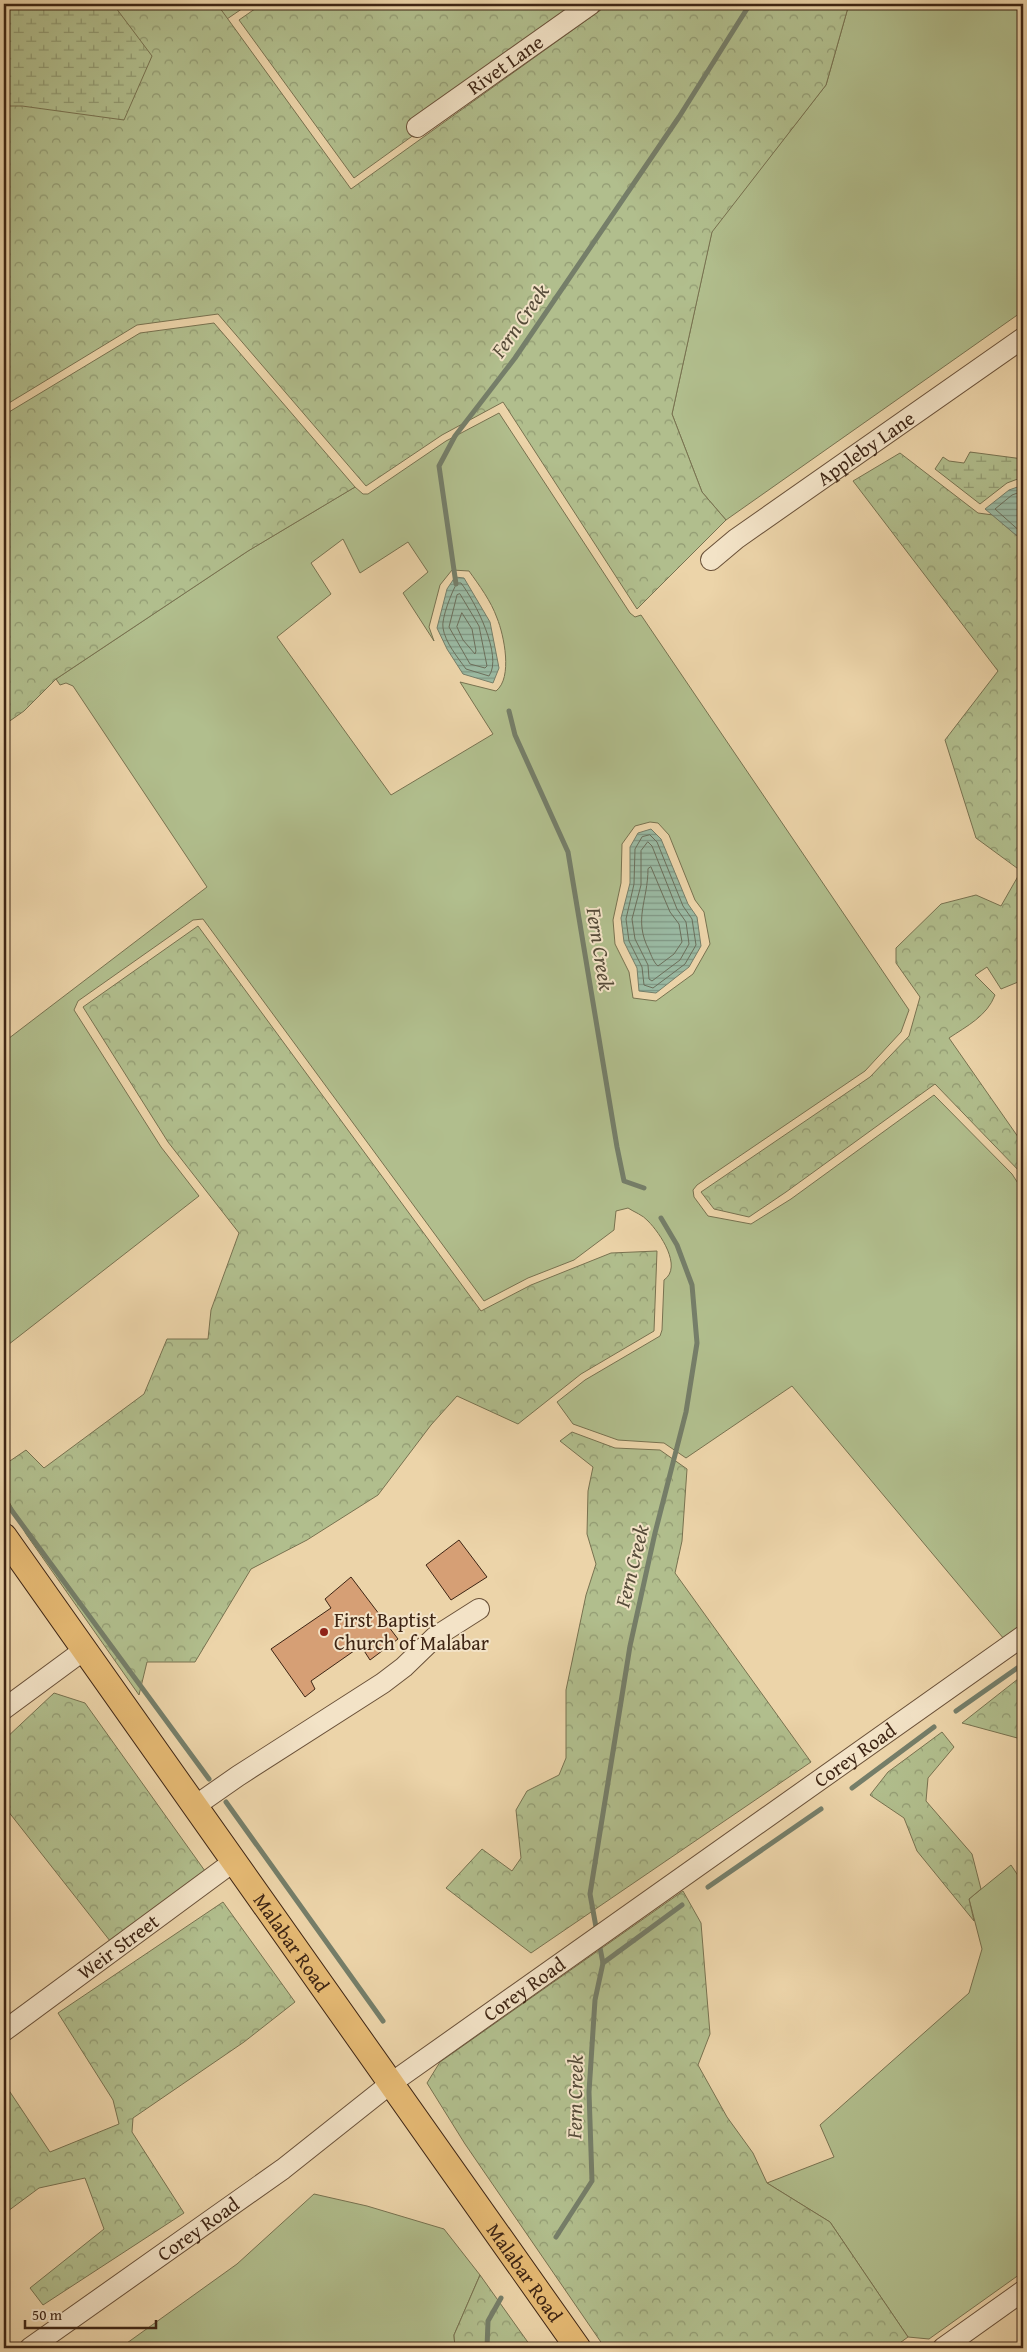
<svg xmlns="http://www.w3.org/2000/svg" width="1027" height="2352" font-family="'Gentium Book Plus',serif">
	<defs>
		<pattern id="forest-crowns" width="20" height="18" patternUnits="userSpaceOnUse" patternTransform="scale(1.25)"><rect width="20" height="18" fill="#b1be8d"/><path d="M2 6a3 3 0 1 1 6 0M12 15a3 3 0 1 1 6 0" fill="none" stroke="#919a72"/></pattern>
		<pattern id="wetland-marsh" width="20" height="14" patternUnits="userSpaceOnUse" patternTransform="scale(1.25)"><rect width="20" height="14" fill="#b1be8d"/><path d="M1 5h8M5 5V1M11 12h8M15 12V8" fill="none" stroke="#919a72"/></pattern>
		<pattern id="water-rules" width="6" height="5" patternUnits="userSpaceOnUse" patternTransform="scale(1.25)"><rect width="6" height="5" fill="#9ab9a2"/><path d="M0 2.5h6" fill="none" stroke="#7f9683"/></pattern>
	</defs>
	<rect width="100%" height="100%" fill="#ecd4a9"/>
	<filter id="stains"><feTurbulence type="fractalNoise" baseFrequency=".004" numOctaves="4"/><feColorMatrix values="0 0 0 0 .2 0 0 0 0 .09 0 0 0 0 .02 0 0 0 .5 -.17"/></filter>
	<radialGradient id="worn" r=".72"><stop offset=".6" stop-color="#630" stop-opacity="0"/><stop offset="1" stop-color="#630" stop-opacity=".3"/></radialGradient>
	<!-- grass -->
	<g fill="#b1be8d" stroke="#787250" fill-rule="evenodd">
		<path d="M217,4H249L227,19Z"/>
		<path d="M849,4H1023V311L726,520L702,492L672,414L712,231L826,85Z"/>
		<path d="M499,413L630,613L635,617L641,615L909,1010L901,1032L865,1071L697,1185L693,1190L694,1197L708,1216L751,1224L791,1199L934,1095L1012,1174L1023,1191V1625L1004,1639L792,1386L686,1458L664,1443L618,1440L573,1424L557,1402L585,1380L660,1336L662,1330L664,1280C683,1267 660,1233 648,1221C643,1215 634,1212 628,1208L616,1211L614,1230L574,1260L528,1278L484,1301L203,919L193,920L78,1001L74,1010L161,1147L199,1196L4,1348V1042L207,887L73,686L66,683L60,685L56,679L248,551L355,487L363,494H368L446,441ZM343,539L360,573L408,542L428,572L403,593L434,641L429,627L440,585L452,570L469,571C479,585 491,601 497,618C504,635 513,678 496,691L460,682L493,734L391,795L277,637L331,594L311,563ZM650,822L658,823L669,835L695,900L704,912L710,944L693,974L656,1001L633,998L629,972L615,944L613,920L621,883L622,844L635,826Z"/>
		<path d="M1011,1865L1023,1883V2272L929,2339L908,2337L830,2222L767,2183L834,2157L820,2125L969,1993L982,1949L969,1899Z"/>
		<path d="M314,2194L367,2206L444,2229L480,2275L454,2335L455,2348H120L237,2264Z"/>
	</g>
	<!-- forest -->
	<g fill="url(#forest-crowns)" stroke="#787250">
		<path d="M4,4H217L351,189L609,4H849L826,85L712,232L672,414L702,492L726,520L637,609L503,402L442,435L366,486L218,314L137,325L4,406Z"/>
		<path d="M262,4H596L354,178L239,20Z"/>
		<path d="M214,323L355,487L248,551L56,679L24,711L4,725V415L140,333Z"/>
		<path d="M900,453L978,513L993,515L1023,541V980L1001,989L987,967L975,975L995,995C987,1016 967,1026 949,1038L1023,1144V1175L935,1084L786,1192L749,1217L714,1209L701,1192L870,1077L909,1036L920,997L896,963V948L941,904L976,895L1001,906L1021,871L976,838L945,740L998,671L853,481Z"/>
		<path d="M198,926L481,1311L531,1285L611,1253L657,1251L654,1331L581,1374L518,1424L457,1396L431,1425L378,1495L307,1540L251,1569L195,1662H147L139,1695L26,1534L4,1492V1465L26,1450L44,1468L144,1394L167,1339H208L211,1310L239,1233L168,1142L83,1007Z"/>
		<path d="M572,1432L615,1448L660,1450L687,1469L682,1541L675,1573L811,1762L531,1953L446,1888L482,1849L512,1871L521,1858L516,1810L527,1791L559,1775L566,1758V1690L586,1595L596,1564L587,1534L588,1491L593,1467L560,1441Z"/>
		<path d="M1023,1675V1742L1021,1739L962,1723Z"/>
		<path d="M54,1693L85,1703L205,1871L114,1946L4,1806V1740Z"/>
		<path d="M942,1732L954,1747L928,1778L926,1801L972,1854L981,1889L969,1899L974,1921L917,1851L904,1818L870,1795L888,1772Z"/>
		<path d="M683,1891L701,1923L710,2034L698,2065L727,2117L753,2153L767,2183L830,2222L908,2337L893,2348H605L465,2144L427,2083L440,2062Z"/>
		<path d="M223,1902L295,2002L244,2042L133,2118L132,2132L184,2213L43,2305L30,2288L104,2229L85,2178L39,2188L4,2214V2083L50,2152L119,2124L113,2100L58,2013Z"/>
		<path d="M480,2275L532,2348H455L454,2335Z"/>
	</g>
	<!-- wetland -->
	<g fill="url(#wetland-marsh)" stroke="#787250">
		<path d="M4,4H113L152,56L124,120L22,106H4Z"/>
		<path d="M970,452L1023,459V477L1007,483L980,504L935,469L943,457L949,461L964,463Z"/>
	</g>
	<!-- water -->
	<g fill="url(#water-rules)" stroke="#757e69">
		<path d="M1023,485V541L985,509L1009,490Z"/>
		<path d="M455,577L464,578L490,622L499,668L493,683L463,674L447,649L437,628L447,589Z"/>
		<path d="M651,829L661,839L688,904L697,917L701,946L689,967L656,993L639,991L637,968L624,942L621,918L630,883V847L638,833Z"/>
	</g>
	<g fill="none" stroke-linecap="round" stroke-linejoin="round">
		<!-- shore -->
		<g stroke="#6c6f5b" stroke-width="1">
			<path d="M1023,491L1012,495L995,509L1023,534"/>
			<path d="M457,583H461C475,601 503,656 489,676L466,669C458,658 445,642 443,628C441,619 452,591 457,583Z"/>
			<path d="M460,594L479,626L487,666L485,668L470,664L449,627L457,595Z"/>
			<path d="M462,613L472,629L476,651L475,654L463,640L457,627Z"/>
			<path d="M650,835L657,842L683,906L692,919L696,945L685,964L653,988L644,985L642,967L629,941L626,919L634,884L635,849L642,837Z"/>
			<path d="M648,842L652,846L677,909L686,922L689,944L680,960L652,981L649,979L648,965L635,939L632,919L641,885V851Z"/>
			<path d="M651,867L670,912L679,924L682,942L674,954L658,966C654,963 651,955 649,950C633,919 648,901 648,869Z"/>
		</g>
		<!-- stream -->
		<g stroke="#757e69" stroke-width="5">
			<path d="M456,584L439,466L455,436L515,358L679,117L750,4"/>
			<path d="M509,711L515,735L568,852L617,1147L624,1181L644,1188"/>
			<path d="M4,1500L209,1779"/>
			<path d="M956,1711L1023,1664"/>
			<path d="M852,1788L934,1727"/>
			<path d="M226,1802L383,2021"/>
			<path d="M708,1887L821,1809"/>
			<path d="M596,1927L590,1894L630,1646L655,1533L686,1412L697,1343L692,1285L677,1245L661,1218"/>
			<path d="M603,1963L682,1905"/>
			<path d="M556,2237L592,2181L589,2092L595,2000L603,1963L600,1948"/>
			<path d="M487,2348L488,2321L501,2298"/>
		</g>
	</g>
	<!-- building -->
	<g fill="#d69f75" stroke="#3e2514">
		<path d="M459,1540L487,1577L451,1600L426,1565Z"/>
		<path d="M351,1577L398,1639L370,1660L361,1646L311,1681L315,1689L305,1697L271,1649L331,1608L325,1599Z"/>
	</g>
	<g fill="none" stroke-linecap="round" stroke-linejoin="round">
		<defs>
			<g id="minor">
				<path id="s1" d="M417,127L591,4"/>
				<path id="s2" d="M711,560L736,539L1023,338"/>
				<path d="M4,1709L84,1650"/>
				<path d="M195,1806L238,1776L383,1683L404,1667L435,1637L479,1609"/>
				<path id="s3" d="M4,2031L233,1862"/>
				<path id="s4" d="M30,2348L283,2169L390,2084L1023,1636"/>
				<path d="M943,2348L1023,2291"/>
			</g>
			<g id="major">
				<path id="s5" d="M4,1536L578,2348"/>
			</g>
		</defs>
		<!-- minor casing -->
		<use href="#minor" stroke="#6a5139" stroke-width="22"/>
		<!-- major casing -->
		<use href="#major" stroke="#3e2514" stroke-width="27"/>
		<!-- minor -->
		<use href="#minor" stroke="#f3e3c7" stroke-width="20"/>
		<!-- major -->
		<use href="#major" stroke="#e6ba74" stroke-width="25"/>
	</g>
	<!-- markers -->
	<circle fill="#8f2418" stroke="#f3e3c7" stroke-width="2" cx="324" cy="1632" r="5"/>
	<g text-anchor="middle" stroke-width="4" stroke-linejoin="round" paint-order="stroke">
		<!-- street labels -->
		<g font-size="20" fill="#3e2514" stroke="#f3e3c7">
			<text dy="7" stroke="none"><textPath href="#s1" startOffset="108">Rivet Lane</textPath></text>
			<text dy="7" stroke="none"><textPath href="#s2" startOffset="191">Appleby Lane</textPath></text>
			<text dy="7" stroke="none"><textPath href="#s4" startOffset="1016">Corey Road</textPath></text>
			<text dy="7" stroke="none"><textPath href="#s5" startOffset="498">Malabar Road</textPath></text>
			<text dy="7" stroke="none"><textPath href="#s3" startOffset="142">Weir Street</textPath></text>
			<text dy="7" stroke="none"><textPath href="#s4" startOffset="611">Corey Road</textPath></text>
			<text dy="7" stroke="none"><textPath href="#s4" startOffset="206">Corey Road</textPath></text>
			<text dy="7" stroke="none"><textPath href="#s5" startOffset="902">Malabar Road</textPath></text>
		</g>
		<!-- poi labels -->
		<g font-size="20" fill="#3e2514" stroke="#f3e3c7" text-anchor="start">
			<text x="334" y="1627">First Baptist<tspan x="334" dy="23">Church of Malabar</tspan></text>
		</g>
		<!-- water labels -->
		<g font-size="21" font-style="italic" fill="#554a38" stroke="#f3e3c7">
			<text transform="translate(520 321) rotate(-55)" y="7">Fern Creek</text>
			<text transform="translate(600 949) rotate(81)" y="7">Fern Creek</text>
			<text transform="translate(632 1566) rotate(-76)" y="7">Fern Creek</text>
			<text transform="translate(575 2097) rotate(-89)" y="7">Fern Creek</text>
		</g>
	</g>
	<!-- margin -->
	<rect width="1027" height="2352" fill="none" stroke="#ecd4a9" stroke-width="20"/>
	<rect x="5" y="5" width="1017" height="2342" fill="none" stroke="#3e2514" stroke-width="2.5"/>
	<rect x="10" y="10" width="1007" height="2332" fill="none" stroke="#3e2514"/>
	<!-- scale -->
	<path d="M25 2320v8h131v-8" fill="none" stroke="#3e2514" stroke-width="2.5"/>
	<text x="32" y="2320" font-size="15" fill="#3e2514" stroke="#f3e3c7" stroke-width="4" paint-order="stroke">50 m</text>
	<rect width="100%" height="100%" filter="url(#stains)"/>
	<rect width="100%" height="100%" fill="url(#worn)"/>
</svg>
